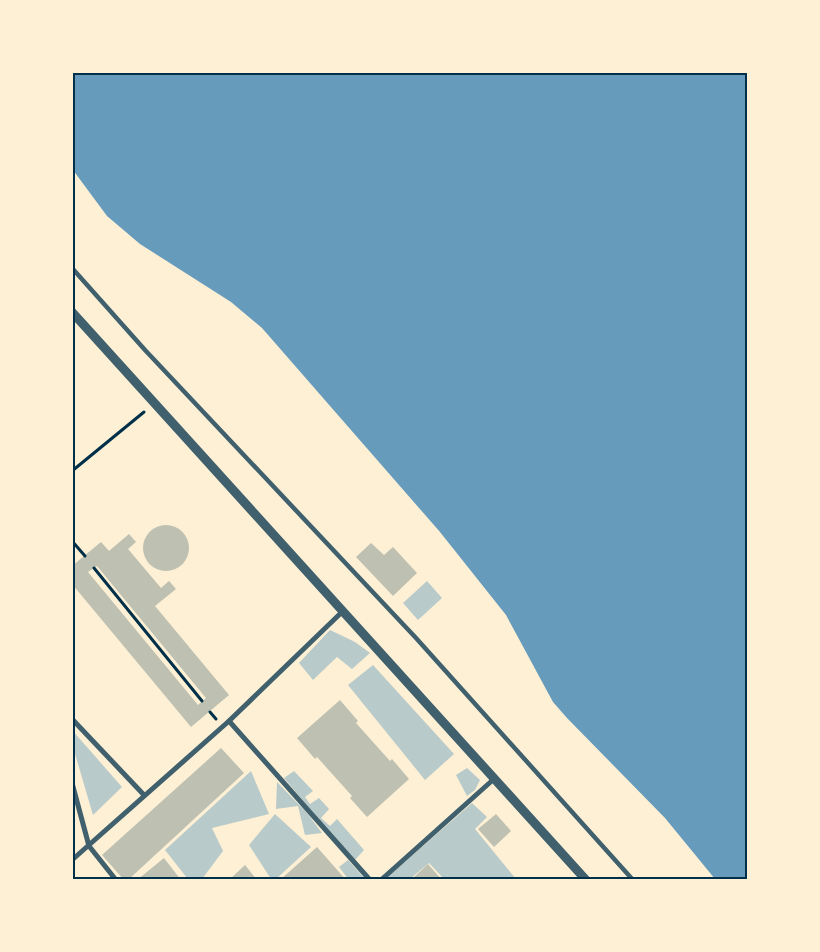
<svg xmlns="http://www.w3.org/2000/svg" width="820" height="952" font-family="'Roboto Serif',serif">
	<rect width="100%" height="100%" fill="#fdf0d5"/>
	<!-- green -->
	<g fill="#b9caca">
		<path d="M427,581L442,598L418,620L403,603Z"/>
		<path d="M330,630L355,642L370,653L352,669L337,657L313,680L299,663Z"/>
		<path d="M373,665L454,754L425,780L348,685Z"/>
		<path d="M72,730L122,787L93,815L73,747Z"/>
		<path d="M467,768L480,780L475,790L467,796L456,775Z"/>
		<path d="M251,771L269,814L212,828L223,851L202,879L187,878L165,850Z"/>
		<path d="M294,771L313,791L305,797L310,804L319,798L329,809L321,818L330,826L337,819L364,850L354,861L284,778Z"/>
		<path d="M277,782L307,813L322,833L305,835L298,806L276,809Z"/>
		<path d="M472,803L487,817L475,829L516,879H444L429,863L410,879L384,880Z"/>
		<path d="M275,814L311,847L276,879H271L249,845Z"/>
		<path d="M348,860L365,879H348L339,867Z"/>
	</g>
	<!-- water -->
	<path fill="#669bbc" d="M73,72L747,73V879H715L665,818L567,718L553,702L506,615L440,532L262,328L231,302L140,244L107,216L73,170Z"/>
	<!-- building -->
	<g fill="#bec0b2" fill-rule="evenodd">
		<circle cx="166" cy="548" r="23"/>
		<path d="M129,534L136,542L128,549L161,588L169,581L176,589L155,606L229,695L191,727L72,584V566L101,542L109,551ZM97,566L206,698L198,705L88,572Z"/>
		<path d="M371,543L384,555L393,547L417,573L393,596L356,557Z"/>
		<path d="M340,700L358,721L356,723L390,761L392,759L409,779L367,817L350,798L352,796L317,757L315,759L297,738Z"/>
		<path d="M221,748L244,773L128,880H124L102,855Z"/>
		<path d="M496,814L511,831L494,847L478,829Z"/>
		<path d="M317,847L346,880H280Z"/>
		<path d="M164,858L181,880H137Z"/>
		<path d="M428,864L442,880H411Z"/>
		<path d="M245,865L257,880H229Z"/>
	</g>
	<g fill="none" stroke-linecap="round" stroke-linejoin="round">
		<!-- path -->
		<g stroke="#003049" stroke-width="3">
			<path d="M72,471L144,412"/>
			<path d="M72,541L85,556"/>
			<path d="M94,568L202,701"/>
			<path d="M210,712L216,719"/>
		</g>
		<!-- pedestrian -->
		<path stroke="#3f606c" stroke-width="4.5" d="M72,268L145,350L416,638L633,880"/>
		<!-- minor -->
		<g stroke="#3f606c" stroke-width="5">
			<path d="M72,719L144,795"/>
			<path d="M229,721L370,880"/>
			<path d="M72,783L89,846L116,880"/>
			<path d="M72,860L229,721L343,611"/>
			<path d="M381,880L495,778"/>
		</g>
		<!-- tertiary -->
		<path stroke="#3f606c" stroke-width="9" d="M72,312L586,880"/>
	</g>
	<!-- border -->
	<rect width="820" height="952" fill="none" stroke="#fdf0d5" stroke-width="148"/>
	<rect x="74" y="74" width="672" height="804" fill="none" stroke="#003049" stroke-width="2"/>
</svg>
